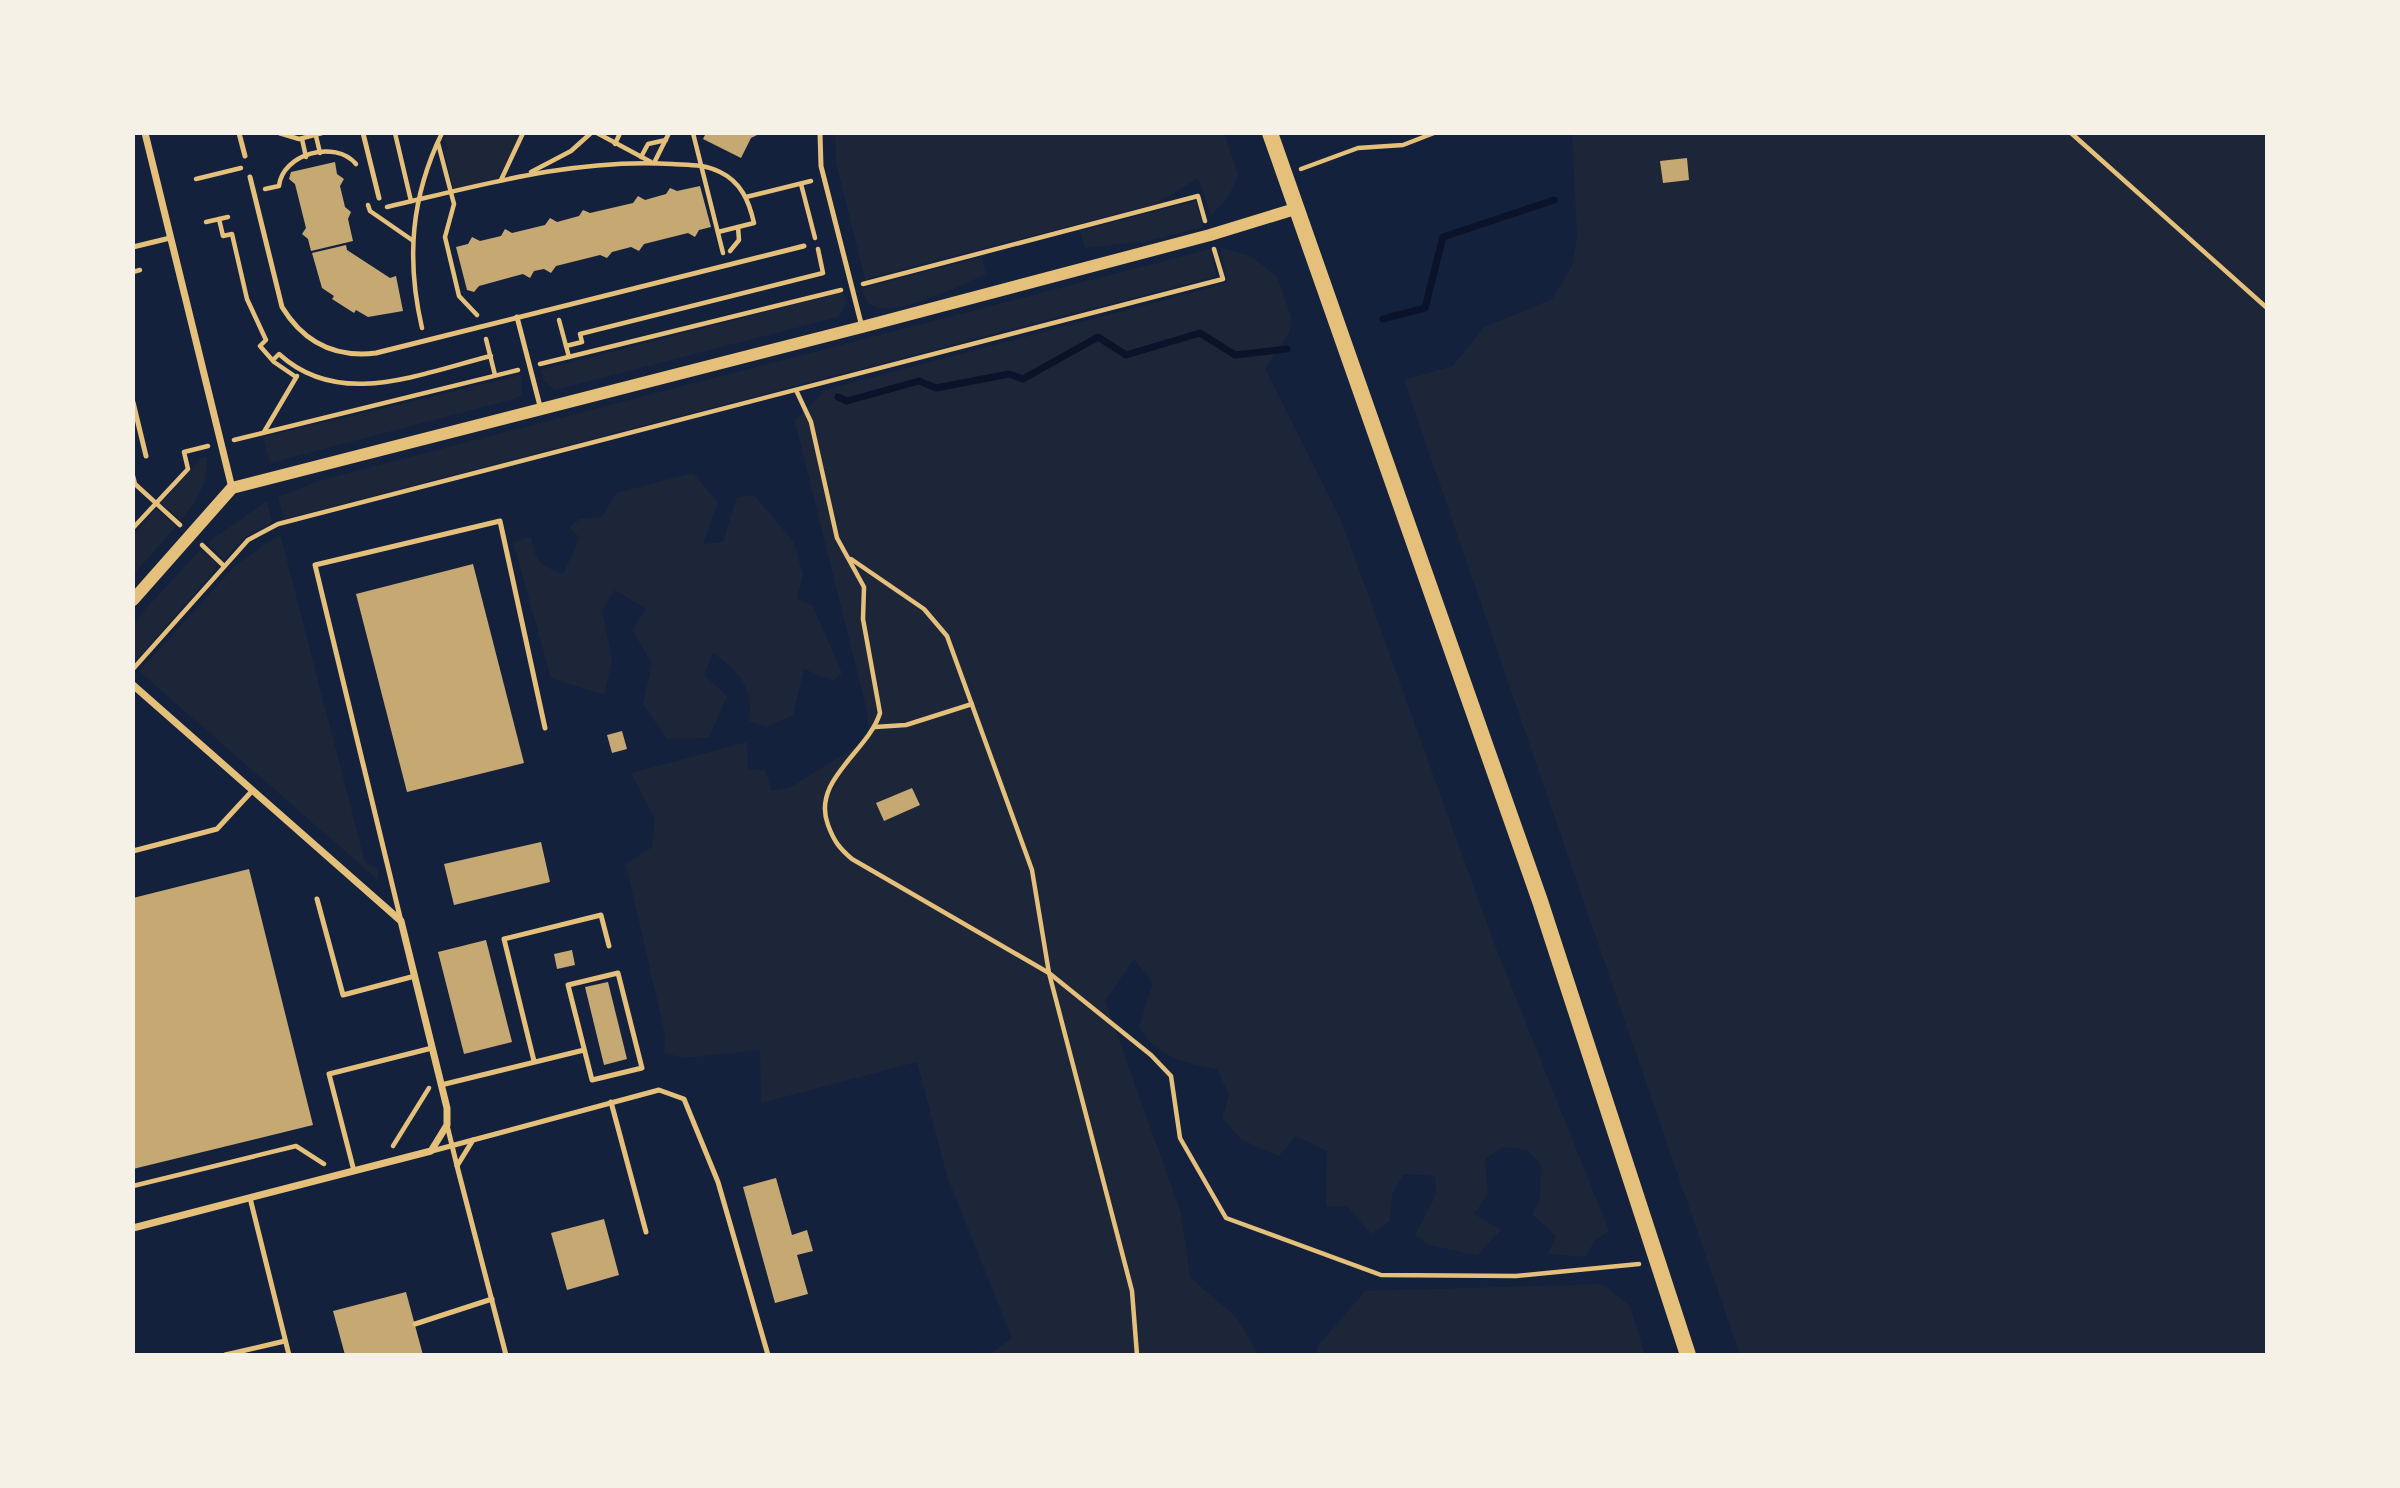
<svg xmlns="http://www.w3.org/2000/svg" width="2400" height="1488" font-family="'Fira Sans',sans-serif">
	<rect width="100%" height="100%" fill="#14213d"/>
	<!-- green -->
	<g fill="#1d2539">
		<path d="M447,133H521L499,178L454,189L444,151L448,150L444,138Z"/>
		<path d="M835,133H1224L1238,175L1229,196L1211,216L1198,178L1156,204L865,279L836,162Z"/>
		<path d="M1572,133H2267V1355H1740L1404,380L1453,366L1483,328L1552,299L1572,266L1577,237Z"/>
		<path d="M1196,201L1203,227L1148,241L1085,248L1080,231Z"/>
		<path d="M1219,247L1251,256L1277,277L1292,319L1289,333L1265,368L1341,520L1494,943L1609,1231L1594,1241L1586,1257L1548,1254L1556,1236L1532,1214L1540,1199L1541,1165L1526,1149L1503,1147L1485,1159L1488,1194L1474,1214L1501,1230L1477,1255L1428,1245L1415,1235L1436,1195L1435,1176L1404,1174L1392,1194L1390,1221L1371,1234L1347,1206H1326L1327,1151L1296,1136L1279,1156L1242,1140L1222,1118L1229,1095L1217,1069C1185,1063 1156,1057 1139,1027L1153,983L1134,959L1105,1001L1181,1213L1190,1277L1236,1317L1259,1355H988L1012,1338L947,1176L917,1062L761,1103L760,1050L685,1058L664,1053L665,1035L626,864L652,847L655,819L631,773L747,742L748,769L765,770L772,791L791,787L869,738L867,711L795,421L825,390L1228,283Z"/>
		<path d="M1210,249L1217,276L284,519L278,497L318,481Z"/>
		<path d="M982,257L986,274C963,284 897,318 873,306C865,302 864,295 863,288Z"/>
		<path d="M843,292L846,304L838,317L555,390L544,381L541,370Z"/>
		<path d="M521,375L522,395L514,399L270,463L263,437Z"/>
		<path d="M206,457C211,480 195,503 181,520L161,503L201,458Z"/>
		<path d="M693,473L718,503L703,544L723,542L737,497L754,495L793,541L803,574L797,598L813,606L842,673L833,681L804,669L793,715L767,727L749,721C754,688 740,672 713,653L704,675L727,696L709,738L667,739L643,704L652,664L632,630L646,609L615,590L602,610L612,660L604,695L551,678L513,542L531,537C534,560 541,566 563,574L580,538L569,527L580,519L602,517L616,493Z"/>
		<path d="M267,501L272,522L245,537L224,559L207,543Z"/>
		<path d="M156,509L176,526L133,575V535Z"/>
		<path d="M280,534L365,862L378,868V880L139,671L235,566Z"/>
		<path d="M201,549L216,563L215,570L133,664V623Z"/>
		<path d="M1602,1284L1630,1306L1645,1355H1317V1347L1365,1291Z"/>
	</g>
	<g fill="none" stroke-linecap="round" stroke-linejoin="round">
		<!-- stream -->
		<g stroke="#0b132b" stroke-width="7">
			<path d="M1383,319L1425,308L1443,237L1554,200"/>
			<path d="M838,397L847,401L919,381L936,388L1009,374L1023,379L1098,337L1126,355L1200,333L1235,355L1287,349"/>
		</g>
	</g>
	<!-- building -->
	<g fill="#c6a872">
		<path d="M706,133H761L751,138L741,158L703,139Z"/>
		<path d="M1687,158L1689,180L1663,183L1660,161Z"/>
		<path d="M335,162L337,174L344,179L340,186L345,207L351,212L348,219L353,241L311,251L308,239L302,234L306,228L295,184L289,179L291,172Z"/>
		<path d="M700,186L711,227L699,230L695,237L688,233L644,244L639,251L631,247L612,252L607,258L600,255L556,266L551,273L544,269L534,271L530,278L523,274L479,286L474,292L467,290L456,247L468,244L472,237L480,241L501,236L505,229L512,233L545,225L550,218L557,222L579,216L583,210L590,213L633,203L638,196L645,200L666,194L670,188L677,191Z"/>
		<path d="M346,245L347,250L390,278L396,276L403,311L368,317L356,310L354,313L332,299L334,296L322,288L312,253Z"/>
		<path d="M473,564L524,763L407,792L356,594Z"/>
		<path d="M622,731L627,749L612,753L607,735Z"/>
		<path d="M912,788L920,805L884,821L876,803Z"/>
		<path d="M541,842L550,882L454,905L444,864Z"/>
		<path d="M249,869L313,1125L133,1169V898Z"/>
		<path d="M486,940L512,1042L464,1054L438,952Z"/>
		<path d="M572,950L575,965L557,969L554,954Z"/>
		<path d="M608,982L627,1059L604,1065L585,987Z"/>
		<path d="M776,1178L792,1235L807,1230L813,1251L797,1255L808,1294L775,1303L743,1187Z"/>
		<path d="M604,1219L619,1275L567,1290L551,1233Z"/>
		<path d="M406,1292L423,1355H345L333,1311Z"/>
	</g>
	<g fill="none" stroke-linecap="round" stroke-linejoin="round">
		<!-- path -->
		<g stroke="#e5c07b" stroke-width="4.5">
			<path d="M279,133L299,139L322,133"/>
			<path d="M395,133L411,201"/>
			<path d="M597,133L651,162"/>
			<path d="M693,133L723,253"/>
			<path d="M2071,133L2267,308"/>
			<path d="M316,136L320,153"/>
			<path d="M302,139L306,157"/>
			<path d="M438,143L454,204L445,237L459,296L477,315"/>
			<path d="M615,144L620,133"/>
			<path d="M641,157L648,144L666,140"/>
			<path d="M654,163L669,133"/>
			<path d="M1301,169L1358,148L1403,145L1434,133"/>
			<path d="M531,172L571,151L591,133"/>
			<path d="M196,179L241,168"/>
			<path d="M501,180L523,133"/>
			<path d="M801,184L815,238"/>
			<path d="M265,189L279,186C282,154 335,139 356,164"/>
			<path d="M746,197L811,181"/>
			<path d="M368,205L370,211L412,240"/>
			<path d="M387,207C481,185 575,158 672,164C689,165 705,164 720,172C741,182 749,201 754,223L718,232"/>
			<path d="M219,219L223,236L232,234L247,299L266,340L260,346L274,362L296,377"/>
			<path d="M206,222L228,217"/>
			<path d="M730,251L739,240L738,227"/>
			<path d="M133,272L140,270"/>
			<path d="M863,284L1198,196L1205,221"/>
			<path d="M559,320L569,357"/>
			<path d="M422,328C406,259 411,197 442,133"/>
			<path d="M486,339L495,375"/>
			<path d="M566,346L582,342L580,334L823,273L818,249"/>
			<path d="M273,360L279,354C340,410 421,373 491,356"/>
			<path d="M540,364L841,290"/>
			<path d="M796,390L811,422L837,538L864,587L863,619L880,713C868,752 811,780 828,825C834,841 839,848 852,859L1049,973L1132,1291L1137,1355"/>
			<path d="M264,432L297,376"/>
			<path d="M234,440L518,370"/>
			<path d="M133,476L135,484L180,525"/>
			<path d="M133,528L188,469L184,452L208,446"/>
			<path d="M202,545L224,566"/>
			<path d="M851,559L924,609L947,636L1032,870L1049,973L1151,1055L1171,1076L1180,1138L1226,1218L1381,1275L1516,1276L1639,1264"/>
			<path d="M133,669L248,540L278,524L1223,279L1214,249"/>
			<path d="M875,727L906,725L972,704"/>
			<path d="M393,1146L429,1088"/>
			<path d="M133,1186L296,1146L324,1164"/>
		</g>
		<!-- service -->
		<g stroke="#e5c07b" stroke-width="5">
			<path d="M239,133L245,156"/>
			<path d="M363,133L379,198"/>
			<path d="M820,133L821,166L862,327"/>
			<path d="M250,177L282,307C304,343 335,358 376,353L804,246"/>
			<path d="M133,247L170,238"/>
			<path d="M517,317L541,410"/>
			<path d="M133,402L146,456"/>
			<path d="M133,851L217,829L253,790"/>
			<path d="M317,899L343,995L415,976"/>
			<path d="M401,921L315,565L500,521L545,728"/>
			<path d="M618,973L642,1068L592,1080L568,985Z"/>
			<path d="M534,1061L504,939L601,915L609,946"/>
			<path d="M441,1085L584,1050"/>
			<path d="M611,1102L646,1232"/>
			<path d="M447,1125L457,1166"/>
			<path d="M432,1151L473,1140"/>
			<path d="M354,1171L329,1074L432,1048"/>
			<path d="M250,1198L289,1355"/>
			<path d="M415,1324L492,1299"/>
			<path d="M225,1355L285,1341"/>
			<path d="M506,1355L457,1166L473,1140L659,1090L684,1099L718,1182L768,1355"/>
		</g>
		<!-- minor -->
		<g stroke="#e5c07b" stroke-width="7">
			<path d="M145,133L232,488"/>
			<path d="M133,685L401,921L447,1108V1125L431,1151L133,1228"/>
		</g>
		<!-- tertiary -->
		<path stroke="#e5c07b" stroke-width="12" d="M133,600L232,488L862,327L1210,235L1295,209"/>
		<!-- primary -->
		<path stroke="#e5c07b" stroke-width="16" d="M1270,133L1540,901L1688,1355"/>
	</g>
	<!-- border -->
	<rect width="2400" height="1488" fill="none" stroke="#f6f1e7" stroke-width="270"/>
</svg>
